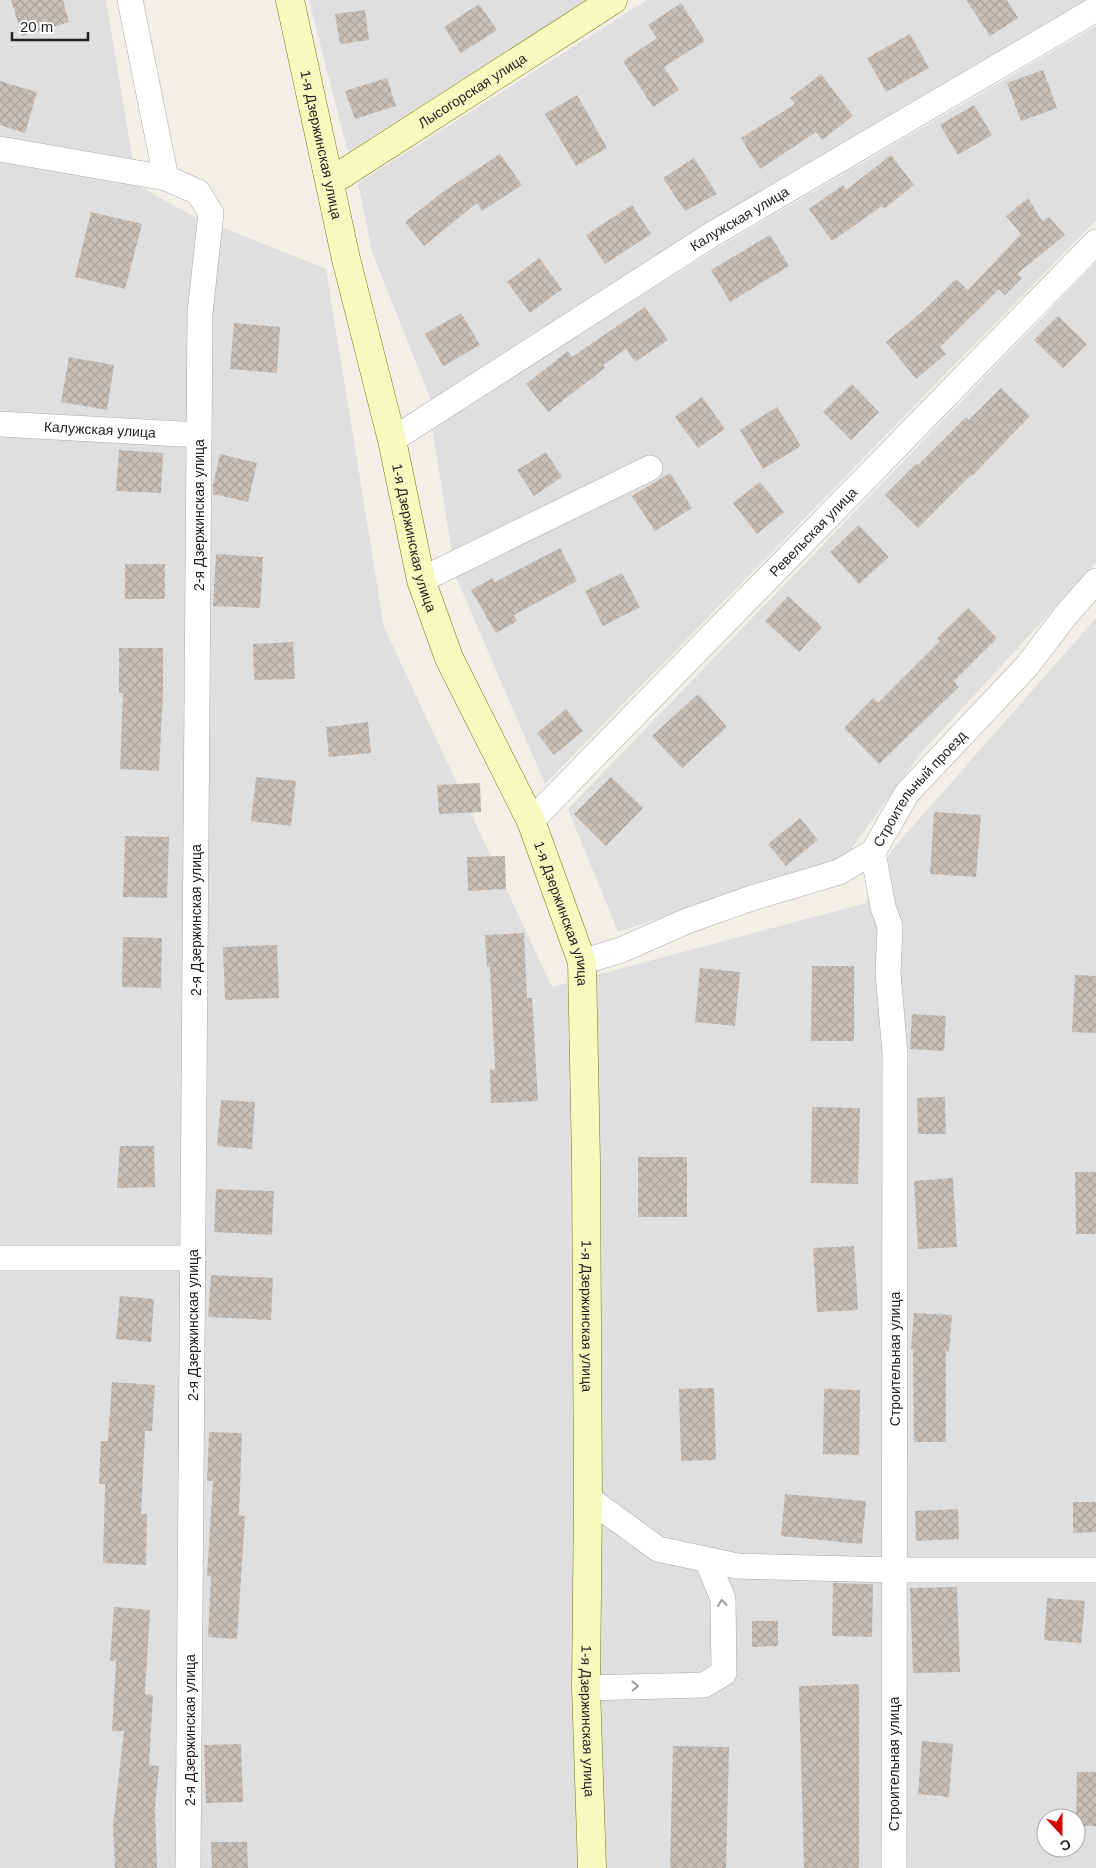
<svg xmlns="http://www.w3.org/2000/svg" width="1096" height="1868" font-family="Arial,sans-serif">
	<defs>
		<pattern id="building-cross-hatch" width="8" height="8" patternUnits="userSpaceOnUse" patternTransform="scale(1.25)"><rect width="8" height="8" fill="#c7bfb8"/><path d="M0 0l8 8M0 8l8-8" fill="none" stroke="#aba49e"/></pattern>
	</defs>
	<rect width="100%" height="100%" fill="#f2efe9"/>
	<!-- residential -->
	<g fill="#e0dfdf" fill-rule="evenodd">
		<path d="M0,0H106L137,185L191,215L326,269L384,627L552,987L866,903L891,851L1096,618V1868H0ZM1046,1818H1076V1848H1046Z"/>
		<path d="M309,0H587L348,152Z"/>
		<path d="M647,0H1087L692,232L432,403L372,252L358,183Z"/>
		<path d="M1096,26V220L545,784L456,577L432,428L719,247Z"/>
		<path d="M1096,262V563L921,753L846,856L618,932L568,809Z"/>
	</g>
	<!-- building -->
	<g fill="url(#building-cross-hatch)">
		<path d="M11,0H63L69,22L22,36Z"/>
		<path d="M966,0H1007L1018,18L990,36Z"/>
		<path d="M681,3L705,41L664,67L679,90L653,107L623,61L657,38L648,25Z"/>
		<path d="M479,4L497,30L461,53L444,27Z"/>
		<path d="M365,10L369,40L340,44L335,14Z"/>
		<path d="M910,34L929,68L886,92L867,58Z"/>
		<path d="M1043,70L1057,108L1021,121L1007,83Z"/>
		<path d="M821,74L853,116L822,140L816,132L760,169L741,138L795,104L790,98Z"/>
		<path d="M387,78L396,106L355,119L345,91Z"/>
		<path d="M0,81L37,92L25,133L0,125Z"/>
		<path d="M577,95L607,148L576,166L545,114Z"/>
		<path d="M974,105L992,135L958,155L940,125Z"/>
		<path d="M500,154L522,185L482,211L477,203L424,246L405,222L440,194Z"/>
		<path d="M891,155L914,185L884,209L882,206L832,241L809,209L843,185L846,190Z"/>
		<path d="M694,158L717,194L685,211L663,178Z"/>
		<path d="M1028,198L1042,221L1049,217L1065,235L1017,274L1022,278L1005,295L999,289L940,347L946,354L916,379L886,342L924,310L956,279L968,290L1021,234L1006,216Z"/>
		<path d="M632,205L651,234L605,264L586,235Z"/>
		<path d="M91,212L142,224L125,289L75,277Z"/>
		<path d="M770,235L789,266L730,302L711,270Z"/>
		<path d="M539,258L562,289L530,313L507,282Z"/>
		<path d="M645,307L668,340L635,362L626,349L603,365L605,368L548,412L526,384L568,351L572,357Z"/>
		<path d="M461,313L480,345L443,366L425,334Z"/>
		<path d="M1058,316L1087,344L1063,368L1034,340Z"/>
		<path d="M234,323L280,327L277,373L230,369Z"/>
		<path d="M69,357L114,365L107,410L61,402Z"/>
		<path d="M852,384L879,412L851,440L823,412Z"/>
		<path d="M1001,388L1030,416L972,476L971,475L918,528L885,495L916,464L918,465L966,417L969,420Z"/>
		<path d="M702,397L725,429L698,448L675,417Z"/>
		<path d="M777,407L801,446L763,469L740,430Z"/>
		<path d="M119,450L163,453L161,493L116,491Z"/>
		<path d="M546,452L562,477L534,496L517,470Z"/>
		<path d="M220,454L257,463L248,502L213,494V484Z"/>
		<path d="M670,473L692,508L655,531L632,496Z"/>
		<path d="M760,482L784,512L757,534L733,503Z"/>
		<path d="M859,525L889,557L859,584L830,552Z"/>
		<path d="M560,548L577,581L514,615L517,621L496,633L471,590L493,578L495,582Z"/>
		<path d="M216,554L263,557L260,608L213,606Z"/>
		<rect x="125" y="564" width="40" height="35"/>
		<path d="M622,573L640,607L603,626L585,591Z"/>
		<path d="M788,596L822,627L799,652L765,621Z"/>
		<path d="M968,608L997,638L954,681L959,687L879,764L844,728L873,698L878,703L940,641L937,638Z"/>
		<path d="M293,642L295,679L254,680L253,644Z"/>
		<path d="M119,648H163V693L159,771L120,769L123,693H119Z"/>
		<path d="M698,694L727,727L682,768L652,736Z"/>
		<path d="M566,709L583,731L554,755L537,733Z"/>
		<path d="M368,722L371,753L329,757L326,727Z"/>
		<path d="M256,777L296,781L291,826L251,821Z"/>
		<path d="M611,777L643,808L606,846L574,814Z"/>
		<path d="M480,783L481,812L439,814L437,785Z"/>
		<path d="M934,812L981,815L976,877L930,874Z"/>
		<path d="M800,818L818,840L786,866L768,844Z"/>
		<path d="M125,836L169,837L167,898L123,897Z"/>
		<path d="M505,856L506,889L468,891L467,857Z"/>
		<path d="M524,933L527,998H532L538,1101L491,1103L490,1070L495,1069L490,967H487L485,935Z"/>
		<path d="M123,937L162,938L161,988L122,987Z"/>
		<path d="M277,945L279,998L225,1000L223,947Z"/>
		<path d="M812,966H854V1041H811Z"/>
		<path d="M700,968L740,972L735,1026L695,1022Z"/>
		<path d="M1075,975L1096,976V1033L1072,1032Z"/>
		<path d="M912,1014L946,1016L944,1051L910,1049Z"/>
		<path d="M945,1097L946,1134H918L917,1098Z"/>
		<path d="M221,1100L255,1102L252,1149L217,1146Z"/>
		<path d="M812,1107L860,1108L858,1184L811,1183Z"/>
		<path d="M120,1146H154L155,1187L117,1188Z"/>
		<rect x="638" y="1157" width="49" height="60"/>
		<path d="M1075,1172H1096V1234H1076Z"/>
		<path d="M953,1178L957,1247L918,1249L914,1181Z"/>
		<path d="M216,1189L274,1191L272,1235L214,1232Z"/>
		<path d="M854,1246L858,1310L817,1312L813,1248Z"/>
		<path d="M211,1275L273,1278L271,1320L208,1317Z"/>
		<path d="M120,1296L154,1299L151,1342L116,1339Z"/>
		<path d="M914,1313L952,1315L949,1352L946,1351V1442H914L913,1349H911Z"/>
		<path d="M112,1382L155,1385L152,1431H145L141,1514H147L146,1565L103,1563L105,1484H99L101,1441H108Z"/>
		<path d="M714,1388L716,1460L681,1461L679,1389Z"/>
		<path d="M824,1389L860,1390L859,1455L823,1454Z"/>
		<path d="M209,1432L242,1433L239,1515L245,1516L237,1639L208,1637L211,1576H207L213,1481H207Z"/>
		<path d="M785,1494L866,1501L862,1544L781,1536Z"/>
		<path d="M1073,1502H1096V1532L1073,1533Z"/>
		<path d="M958,1509L959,1539L916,1541L915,1511Z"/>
		<path d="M833,1583L873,1584L872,1637L832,1636Z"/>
		<path d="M957,1587L960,1672L913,1673L910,1588Z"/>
		<path d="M1047,1598L1085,1601L1081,1643L1044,1640Z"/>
		<path d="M114,1607L150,1610L145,1694L153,1695L149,1765L159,1766L155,1808L157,1868H115L113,1826L124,1731H112L116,1661H110Z"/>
		<path d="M752,1621H778V1646L752,1647Z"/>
		<path d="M859,1684V1868H804L799,1686Z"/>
		<path d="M922,1741L953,1744L949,1797L918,1794Z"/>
		<path d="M241,1744L243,1802L206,1803L204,1745Z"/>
		<path d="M673,1746L729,1747L726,1868H670Z"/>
		<path d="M1077,1772H1096V1826H1076Z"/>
		<path d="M211,1842H247L248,1868H212Z"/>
	</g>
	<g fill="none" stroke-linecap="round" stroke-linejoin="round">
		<defs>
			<g id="street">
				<path d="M130,0L166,178L198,192L211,213L200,313L188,1868"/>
				<path d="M0,149L166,178"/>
				<path id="s1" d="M0,424L199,435"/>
				<path id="s2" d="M392,440L711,235L1096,9"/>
				<path d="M421,580L650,468"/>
				<path id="s3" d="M531,821L1096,242"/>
				<path d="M873,852L883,907L890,926L888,973L895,1053L894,1868"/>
				<path id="s4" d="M582,962L621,950L687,921L752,898L839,872L873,852L907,793L1027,666L1065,616L1096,581"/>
				<path d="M0,1258H193"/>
				<path d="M588,1498L658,1549L737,1566L894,1570H1096"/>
				<path d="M586,1688L704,1685L724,1673L723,1599L707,1560"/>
			</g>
			<g id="secondary">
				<path id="s5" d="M290,0L346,259L392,440L421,580L449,658L531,821L582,962L586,1161L588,1498L586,1688L592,1868"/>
				<path id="s6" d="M330,182L613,0"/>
			</g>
		</defs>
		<!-- street casing -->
		<use href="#street" stroke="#a9a9a9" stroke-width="26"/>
		<!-- secondary casing -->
		<use href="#secondary" stroke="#707d05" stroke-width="29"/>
		<!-- street -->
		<use href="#street" stroke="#fff" stroke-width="25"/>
		<!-- secondary -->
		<use href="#secondary" stroke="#f7fabf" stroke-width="28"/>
	</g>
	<!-- one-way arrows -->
	<defs><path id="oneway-chevron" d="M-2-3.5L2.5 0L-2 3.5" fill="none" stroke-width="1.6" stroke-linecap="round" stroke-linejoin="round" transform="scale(1.25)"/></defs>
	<g stroke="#9c9c9c">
		<use href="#oneway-chevron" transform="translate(722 1603) rotate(-97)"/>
		<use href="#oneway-chevron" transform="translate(635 1686) rotate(-1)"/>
	</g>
	<g text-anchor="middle" stroke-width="5" stroke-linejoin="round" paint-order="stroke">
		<!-- street labels -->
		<g font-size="14" fill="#222" stroke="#fff">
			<text dy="5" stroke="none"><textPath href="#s6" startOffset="169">Лысогорская улица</textPath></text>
			<text dy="5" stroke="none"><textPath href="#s5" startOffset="148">1-я Дзержинская улица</textPath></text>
			<text dy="5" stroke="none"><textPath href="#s2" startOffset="412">Калужская улица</textPath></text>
			<text dy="5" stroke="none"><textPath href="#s1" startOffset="100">Калужская улица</textPath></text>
			<text transform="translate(199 515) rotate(-90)" y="5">2-я Дзержинская улица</text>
			<text dy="5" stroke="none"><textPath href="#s3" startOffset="404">Ревельская улица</textPath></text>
			<text dy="5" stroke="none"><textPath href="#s5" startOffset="552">1-я Дзержинская улица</textPath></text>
			<text dy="5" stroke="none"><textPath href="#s4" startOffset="391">Строительный проезд</textPath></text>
			<text dy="5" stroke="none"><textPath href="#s5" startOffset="958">1-я Дзержинская улица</textPath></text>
			<text transform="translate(196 920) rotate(-90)" y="5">2-я Дзержинская улица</text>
			<text dy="5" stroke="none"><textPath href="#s5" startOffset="1364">1-я Дзержинская улица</textPath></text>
			<text transform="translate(193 1325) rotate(-90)" y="5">2-я Дзержинская улица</text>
			<text transform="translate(895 1359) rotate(-90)" y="5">Строительная улица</text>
			<text dy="5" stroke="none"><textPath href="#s5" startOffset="1769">1-я Дзержинская улица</textPath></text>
			<text transform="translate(190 1730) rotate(-90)" y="5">2-я Дзержинская улица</text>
			<text transform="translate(894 1764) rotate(-90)" y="5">Строительная улица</text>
		</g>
	</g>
	<!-- north arrow -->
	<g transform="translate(1061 1833) rotate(159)"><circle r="24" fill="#ffffff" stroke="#a7a7a7"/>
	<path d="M0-4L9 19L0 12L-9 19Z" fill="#d40000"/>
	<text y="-8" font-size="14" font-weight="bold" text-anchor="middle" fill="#222222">С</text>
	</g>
	<!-- scale -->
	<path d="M12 32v8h76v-8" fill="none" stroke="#222222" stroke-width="2.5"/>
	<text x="20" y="32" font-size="15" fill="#222222" stroke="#ffffff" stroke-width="4" paint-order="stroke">20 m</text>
</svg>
